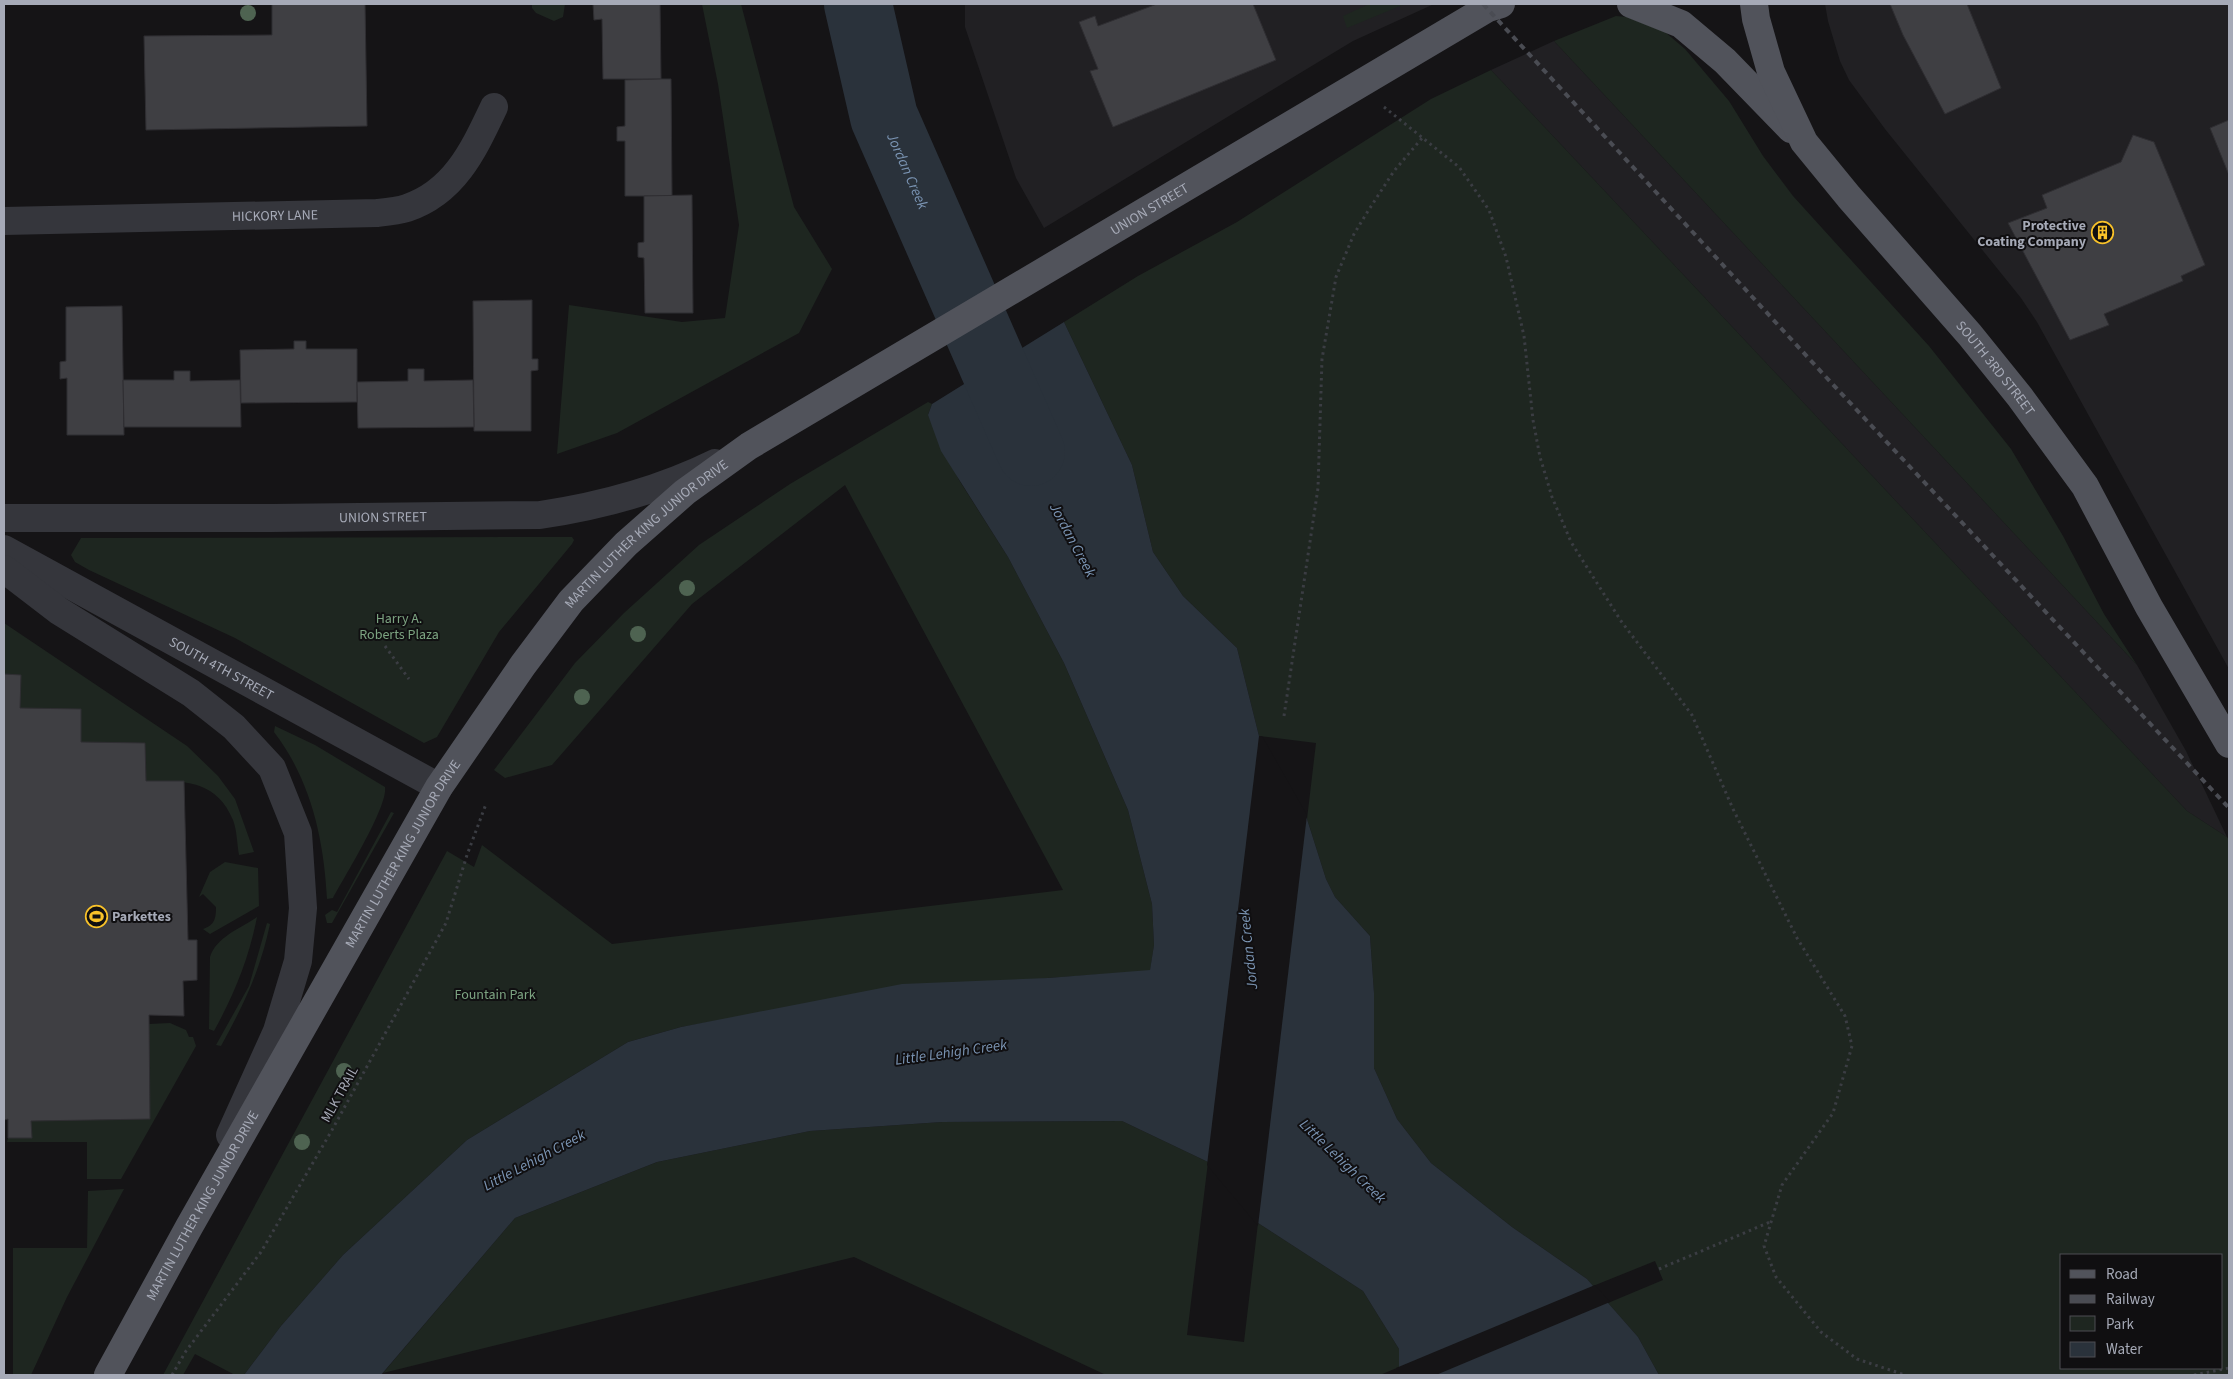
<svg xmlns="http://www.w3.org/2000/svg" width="2233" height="1379" font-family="'Source Sans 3',sans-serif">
	<rect width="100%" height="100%" fill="#151416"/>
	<!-- built -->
	<g fill="#212023">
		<path d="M965,4H1434L1353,41L1044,228L1016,178L965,27Z"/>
		<path d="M1825,4H2229V669L2037,322L2021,298L1885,129L1849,80L1840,61L1828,21Z"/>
		<path d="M1554,41L2137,665L2186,751L2227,837L2187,811L1491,70Z"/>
	</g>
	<!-- green -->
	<g fill="#1e2620" fill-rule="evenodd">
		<path d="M532,4H565L563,17L554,21L536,13L532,8Z"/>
		<path d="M702,4H741L794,207L832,269L799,333L617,433L557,454L569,305L682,322L725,318L739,225L718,84Z"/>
		<path d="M1369,4H1405L1347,28L1343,16Z"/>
		<path d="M1616,16L1627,17L1665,32L1685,49L1729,101L1763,156L1793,196L1929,346L2011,449L2063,536L2104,614L2137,665L1554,41Z"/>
		<path d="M1491,70L2187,811L2227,837L2229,840V1375H1659L1638,1337L1608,1303L1663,1280L1655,1261L1593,1286L1587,1279L1512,1227L1431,1163L1397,1119L1374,1068V993L1370,936L1335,897L1326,879L1307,819L1316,743L1259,736L1237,648L1183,596L1153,552L1132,465L1064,322L1138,276L1237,222L1431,99ZM2062,1255H2222V1368H2062Z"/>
		<path d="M928,402L932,404L928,415L959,480L1008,557L1064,663L1128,810L1152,904L1154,945L1150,971L1048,978L744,1016L681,1027L628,1042L467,1140L343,1255L281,1326L244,1375H235L195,1354L183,1375H163L447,851L474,867L482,845L612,944L1063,890L845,485L692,604L552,765L505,778L494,770L575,663L624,613L699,545L790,484Z"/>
		<path d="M565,537H572L574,540L572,544L499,632L437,737L424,743L235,638L89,570L75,562L71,555L81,538Z"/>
		<path d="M4,623L187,746L218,776L235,799L254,852L239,855C237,844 237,830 233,820C216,779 183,781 146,781L145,743L81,742L80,709L20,708L21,675L4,674Z"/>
		<path d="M275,726L315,745L385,787C388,807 344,877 333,898L327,899C324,840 311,780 274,732Z"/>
		<path d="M391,812L394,813L332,923H327L325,915L332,910L337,912Z"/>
		<path d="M225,862L258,868L259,906L210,934L203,929C215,925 216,918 216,907L203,894L199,897L210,872Z"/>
		<path d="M257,917C249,958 234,995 214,1031L209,1029L210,957C216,937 241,928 257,917Z"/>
		<path d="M267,923L270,924C260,971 244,1004 221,1046L216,1045L249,986Z"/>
		<path d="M170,1023L186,1030L189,1037H193L196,1046L121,1179H87V1142H7L8,1138H31V1121L150,1119L149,1024Z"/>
		<path d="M1122,1121L1208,1162L1187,1335L1244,1342L1258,1223L1363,1291L1399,1349V1367L1380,1375H1106L854,1257L383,1373L515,1218L657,1162L810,1131L942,1122Z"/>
		<path d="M124,1189L67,1297L31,1375H13V1248H87L88,1191Z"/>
	</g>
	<!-- water -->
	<path fill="#2a323b" d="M1064,322L1132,465L1153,552L1183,596L1237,648L1259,736L1307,819L1326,879L1335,897L1370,936L1374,993V1068L1397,1119L1431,1163L1512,1227L1587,1279L1638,1337L1659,1375H1406L1399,1367V1349L1363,1291L1258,1223L1208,1162L1122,1121L942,1122L810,1131L657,1162L515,1218L381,1375H244L281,1326L343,1255L467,1140L628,1042L681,1027L902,984L1048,978L1150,970L1154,945L1152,904L1128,810L1064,663L1008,557L941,451L928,415L932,404Z"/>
	<!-- pier -->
	<g fill="#151416">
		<path d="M1259,736H1262L1307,815L1258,1226L1207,1165Z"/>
		<path d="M1595,1285L1610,1302L1436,1375H1403L1396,1368Z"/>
	</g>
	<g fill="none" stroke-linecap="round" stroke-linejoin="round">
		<!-- river -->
		<path stroke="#2a323b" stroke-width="68" id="s1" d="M858,4L884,117L1031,452"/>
	</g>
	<!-- building -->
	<g fill="#3f3f43" stroke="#2f2e32">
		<path d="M272,4H365L367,126L146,130L144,36L272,35Z"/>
		<path d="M593,4H660L661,79H603L602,19L594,20Z"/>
		<path d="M1157,4H1253L1276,60L1113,127L1090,71L1098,69L1079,22L1095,16L1098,26Z"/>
		<path d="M1890,4H1967L2001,88L1945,114L1903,35Z"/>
		<path d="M661,79H671L672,196H625V141H617V127L625,126V80Z"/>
		<path d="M2229,120V175L2210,128Z"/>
		<path d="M2133,135L2154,142L2205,265L2181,276L2183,281L2104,314L2109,325L2070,340L2008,223L2047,208L2042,195L2121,162Z"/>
		<path d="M692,195L693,313H645L644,258L638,257V243L644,242V196Z"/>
		<path d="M532,300V359H538V370L531,371V431H474L473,301Z"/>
		<path d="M122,306L124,435H67V378L60,379V362L66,361V307Z"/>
		<path d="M294,341H306V349H357V402L241,403L240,350L294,349Z"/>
		<path d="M408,369H424V381L473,380L474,427L358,428L357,382L408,381Z"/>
		<path d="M174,371H190V381L240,380L241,427H124L123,380H174Z"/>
		<path d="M4,674L21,675L20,708L81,709V742L145,743L146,781H184L188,940H197V980L183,981L184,1016L149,1015L150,1119L31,1121L32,1138H8V1119L4,1120Z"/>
	</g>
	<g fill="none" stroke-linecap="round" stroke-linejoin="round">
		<!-- path -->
		<g stroke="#3b3d43" stroke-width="3" stroke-dasharray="2.5 4" stroke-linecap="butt">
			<path d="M1384,107L1459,167L1489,210L1506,257L1524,336L1533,420L1540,457L1552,497L1571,542L1621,621L1692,715L1733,809L1797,938L1845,1016L1852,1046L1833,1113L1782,1185L1764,1246L1776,1277L1821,1332L1857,1359L1905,1375"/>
			<path d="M385,646L409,679"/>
			<path d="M1284,716L1318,488L1322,359L1336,277L1354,234L1368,211L1394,171L1423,137"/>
			<path d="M1659,1269L1770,1222"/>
			<path d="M172,1375L186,1351L261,1252L332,1130L446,923L467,855L486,804"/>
			<path d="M2194,1375L2229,1368"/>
		</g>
		<!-- minor -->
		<g stroke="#35363c" stroke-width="28">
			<path id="s2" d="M4,221L377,213C387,212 398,211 407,208C455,192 474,149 494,107"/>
			<path id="s3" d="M4,518H272L540,515C600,506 660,490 715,463"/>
			<path id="s4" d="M4,549L439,787"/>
			<path d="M4,569L59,611L191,693L234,727L272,768L298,833L303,908L298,961L277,1031L230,1135"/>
		</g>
		<!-- major -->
		<g stroke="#51535b" stroke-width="28">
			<path d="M1631,4L1681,24L1725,61L1791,129"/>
			<path id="s5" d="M1754,4L1756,19L1771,72L1804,142L1849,197L1970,335L2020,397L2085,486L2149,607L2229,744"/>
			<path id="s6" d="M108,1375L189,1227L439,787L523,665L571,601L626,544L685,492L749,446L1488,8L1501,4"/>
		</g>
		<!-- rail -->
		<path stroke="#4a4c53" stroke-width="4" stroke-dasharray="6 5" stroke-linecap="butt" d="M1483,4L1825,376L2229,808"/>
	</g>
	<!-- trees -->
	<g fill="#4e6351">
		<circle cx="248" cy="13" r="8"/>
		<circle cx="687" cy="588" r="8"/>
		<circle cx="638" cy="634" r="8"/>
		<circle cx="582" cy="697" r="8"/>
		<circle cx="344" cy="1071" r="8"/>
		<circle cx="302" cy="1142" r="8"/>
	</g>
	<!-- icons -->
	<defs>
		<symbol id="building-ring" viewBox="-11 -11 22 22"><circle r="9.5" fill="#100f11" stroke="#f9c229" stroke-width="1.5"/><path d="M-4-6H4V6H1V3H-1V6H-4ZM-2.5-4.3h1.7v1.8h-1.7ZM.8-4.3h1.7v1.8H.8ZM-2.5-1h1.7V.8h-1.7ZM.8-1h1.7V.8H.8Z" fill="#f9c229"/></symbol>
		<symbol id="stadium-ring" viewBox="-11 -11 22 22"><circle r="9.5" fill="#100f11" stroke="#f9c229" stroke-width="1.5"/><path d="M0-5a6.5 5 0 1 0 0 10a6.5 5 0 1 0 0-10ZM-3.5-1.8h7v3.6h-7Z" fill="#f9c229"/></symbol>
	</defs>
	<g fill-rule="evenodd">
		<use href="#building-ring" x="2090" y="220" width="25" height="25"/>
		<use href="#stadium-ring" x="84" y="904" width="25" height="25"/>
	</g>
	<g text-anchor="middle" stroke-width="4" stroke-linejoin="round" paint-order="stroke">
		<!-- street labels -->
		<g font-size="14" fill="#a6aab7" stroke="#100f11">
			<text dy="5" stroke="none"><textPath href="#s6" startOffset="1605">UNION STREET</textPath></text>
			<text dy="5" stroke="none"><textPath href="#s2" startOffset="271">HICKORY LANE</textPath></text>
			<text dy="5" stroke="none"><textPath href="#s5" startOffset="444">SOUTH 3RD STREET</textPath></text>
			<text dy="5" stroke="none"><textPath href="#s3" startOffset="379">UNION STREET</textPath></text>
			<text dy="5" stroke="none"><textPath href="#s6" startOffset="1004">MARTIN LUTHER KING JUNIOR DRIVE</textPath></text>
			<text dy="5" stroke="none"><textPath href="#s4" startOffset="248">SOUTH 4TH STREET</textPath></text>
			<text dy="5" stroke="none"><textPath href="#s6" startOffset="599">MARTIN LUTHER KING JUNIOR DRIVE</textPath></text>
			<text transform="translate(339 1094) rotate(-61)" y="5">MLK TRAIL</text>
			<text dy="5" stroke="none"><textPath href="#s6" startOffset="194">MARTIN LUTHER KING JUNIOR DRIVE</textPath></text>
		</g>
		<!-- poi labels -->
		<g font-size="14" font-weight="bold" fill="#a6aab7" stroke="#100f11" text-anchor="end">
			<text x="2086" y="230">Protective<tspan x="2086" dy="16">Coating Company</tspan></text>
			<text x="112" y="921" text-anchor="start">Parkettes</text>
		</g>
		<!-- park labels -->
		<g font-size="14" fill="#7ca381" stroke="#100f11">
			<text x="399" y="623">Harry A.<tspan x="399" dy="16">Roberts Plaza</tspan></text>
			<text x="495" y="999">Fountain Park</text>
		</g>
		<!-- water labels -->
		<g font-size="15" font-style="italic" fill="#7b95b4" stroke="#100f11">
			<text dy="5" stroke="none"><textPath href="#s1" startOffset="175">Jordan Creek</textPath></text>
			<text transform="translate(1073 540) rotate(62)" y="5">Jordan Creek</text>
			<text transform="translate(1248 949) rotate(-96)" y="5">Jordan Creek</text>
			<text transform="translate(951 1052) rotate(-8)" y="5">Little Lehigh Creek</text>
			<text transform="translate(534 1160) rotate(-28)" y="5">Little Lehigh Creek</text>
			<text transform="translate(1343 1161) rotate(44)" y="5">Little Lehigh Creek</text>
		</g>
	</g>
	<!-- border -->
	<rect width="2233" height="1379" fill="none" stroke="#a6aab7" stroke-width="10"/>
	<!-- legend -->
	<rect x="2060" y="1254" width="162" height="115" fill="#100f11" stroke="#4c4d53"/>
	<rect x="2070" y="1270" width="25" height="8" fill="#51535b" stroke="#4c4d53"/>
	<text x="2106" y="1279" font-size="15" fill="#a6aab7">Road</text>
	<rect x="2070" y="1295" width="25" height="8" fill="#4a4c53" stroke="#4c4d53"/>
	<text x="2106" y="1304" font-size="15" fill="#a6aab7">Railway</text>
	<rect x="2070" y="1316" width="25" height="15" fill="#1e2620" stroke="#4c4d53"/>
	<text x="2106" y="1329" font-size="15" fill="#a6aab7">Park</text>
	<rect x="2070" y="1342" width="25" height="15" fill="#2a323b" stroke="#4c4d53"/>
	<text x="2106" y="1354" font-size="15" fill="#a6aab7">Water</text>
</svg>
